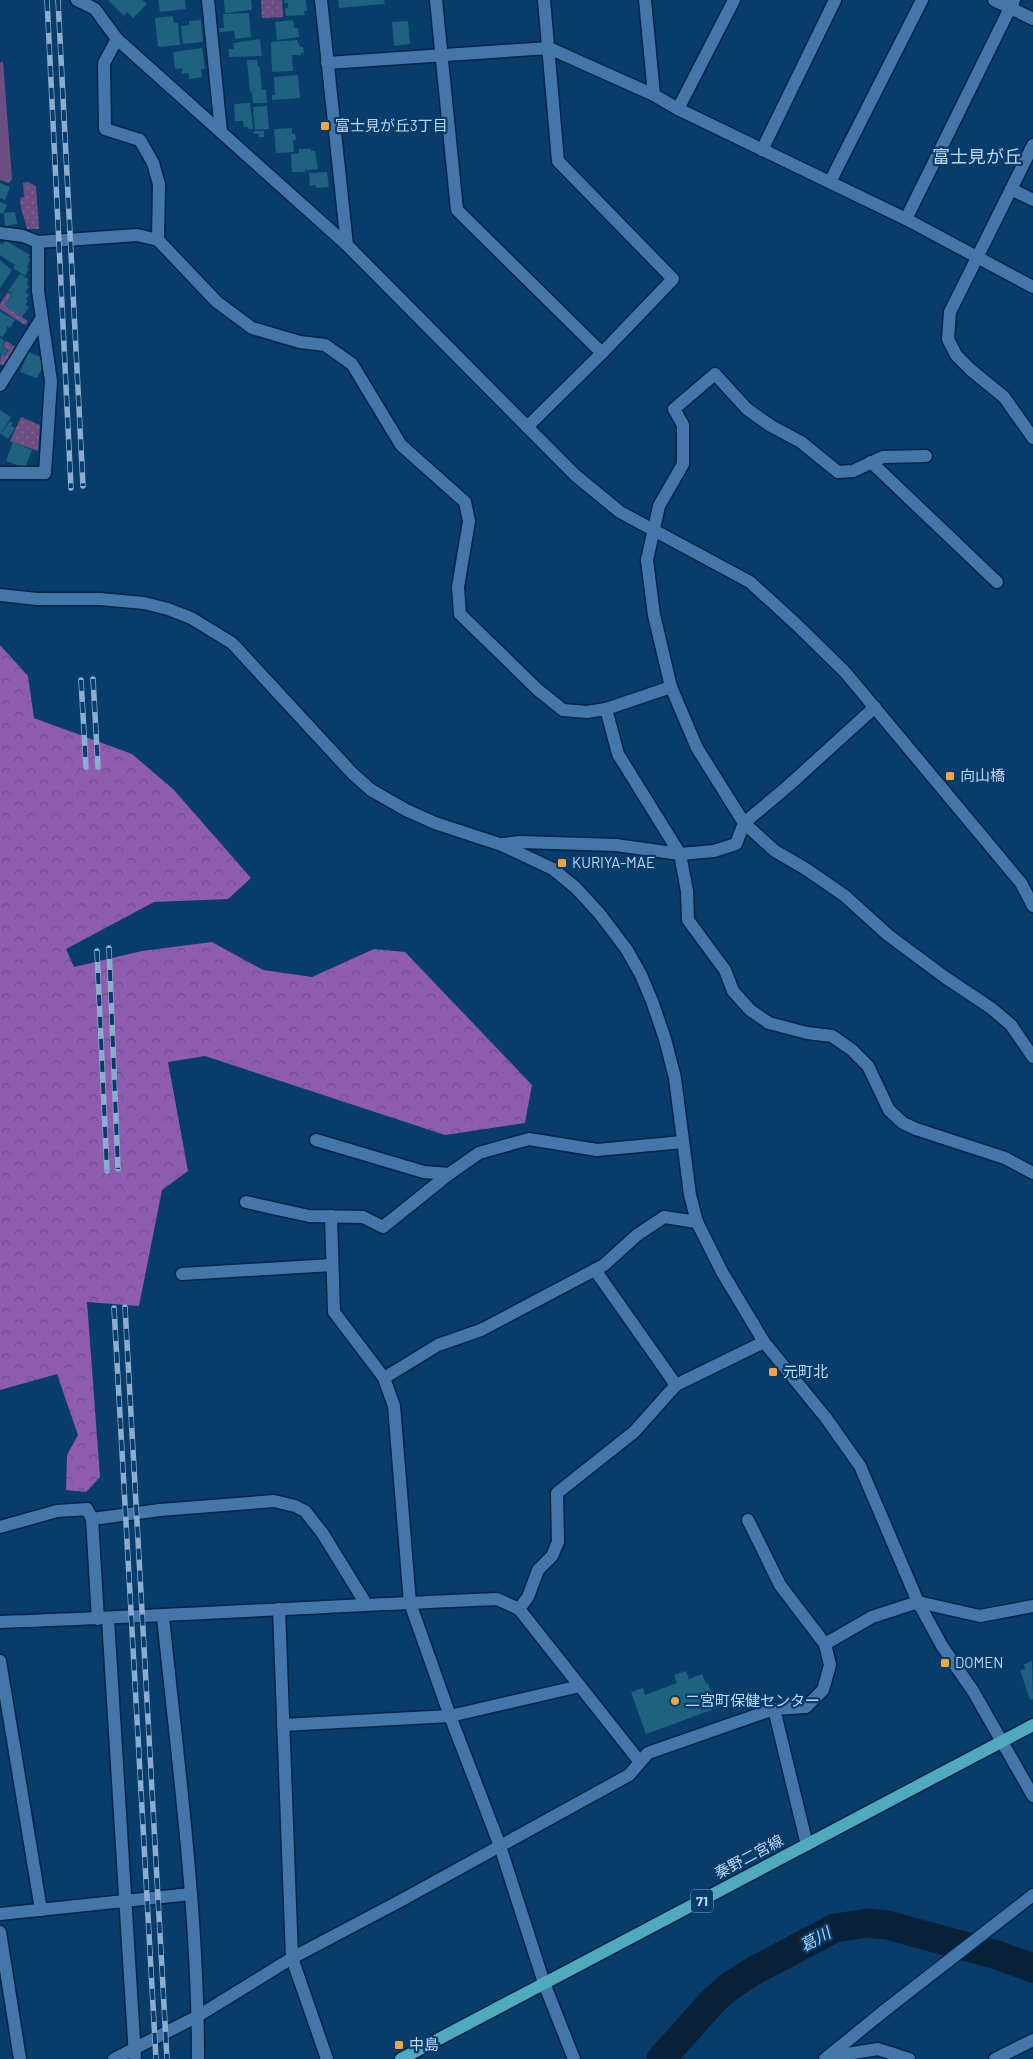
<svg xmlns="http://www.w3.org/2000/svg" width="1033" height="2059" font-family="Barlow,'Noto Sans JP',sans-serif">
	<defs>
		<pattern id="grass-dots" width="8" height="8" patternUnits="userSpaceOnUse" patternTransform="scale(1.25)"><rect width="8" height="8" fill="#6d4e82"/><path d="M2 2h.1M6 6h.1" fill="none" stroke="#806794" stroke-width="1.8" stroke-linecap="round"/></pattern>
		<pattern id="forest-crowns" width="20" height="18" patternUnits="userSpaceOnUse" patternTransform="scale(1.25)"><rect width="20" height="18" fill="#8f5cb0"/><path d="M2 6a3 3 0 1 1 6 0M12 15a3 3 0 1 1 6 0" fill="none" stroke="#6d5187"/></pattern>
	</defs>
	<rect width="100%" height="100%" fill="#073c6b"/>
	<!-- grass -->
	<g fill="url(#grass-dots)">
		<path d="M261,0H282L283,17L262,18Z"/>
		<path d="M28,182L36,186L39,229H27C25,218 20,210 20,198L24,197L23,183Z"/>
		<path d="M8,292L11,294L5,306L28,321L25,325L0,309V304Z"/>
		<path d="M6,341L17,348L5,367L0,364L1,354L5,356L9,350L3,346Z"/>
		<path d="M21,417L40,425L38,451L10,441Z"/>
	</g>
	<!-- forest -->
	<path fill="url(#forest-crowns)" d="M0,645L28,676L34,718L132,754L173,789L251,878L228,899L154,902L66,949L74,967L142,951L212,942L263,970L312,977L374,949L405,952L532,1085L525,1123L445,1135L205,1056L168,1062L188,1171L162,1190L139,1306L87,1302L100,1477L86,1492L66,1490L67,1455L78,1435L57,1374L0,1390Z"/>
	<!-- park -->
	<path fill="#6d4e82" d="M3,61L12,179L9,183L0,180V63Z"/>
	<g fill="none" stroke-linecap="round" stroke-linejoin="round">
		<!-- river -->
		<path stroke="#092138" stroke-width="29" d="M661,2059L713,2001L730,1986L755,1970L835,1928L868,1923L887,1925L997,1955L1033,1968"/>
	</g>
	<!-- building -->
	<g fill="#1e627f">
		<path d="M108,0H142L147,4L133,18L127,12L124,16Z"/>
		<path d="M158,0H185L186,9L160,12Z"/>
		<path d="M224,0H251L252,10L225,13Z"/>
		<path d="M284,0H306L307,11H304L305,15L286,16L285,8H288V3H284Z"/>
		<path d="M338,0H384L385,4L339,8Z"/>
		<path d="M249,13L251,37L235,39L234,31L219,32V28H224L223,14Z"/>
		<path d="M173,16L174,23H178L180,45L158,47L155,18Z"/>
		<path d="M201,20L203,42L183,44L181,26L189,25V21Z"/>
		<path d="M293,20L294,28H298L299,37L277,40L275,22Z"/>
		<path d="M408,21L410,44L394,46L392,22Z"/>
		<path d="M260,39L262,56L229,57V49H234L233,43Z"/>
		<path d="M297,40L300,47H303L304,53H301V55H292L293,71L272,72L271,42Z"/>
		<path d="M202,48L205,69H201L202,77L189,79V73L182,74V68L175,69L173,52Z"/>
		<path d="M247,60H257L258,67H260L262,90L266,89L267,103H253L252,91L250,92Z"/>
		<path d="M298,75L300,98L272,100V95H275L274,77Z"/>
		<path d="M250,103L253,129H248V127H244L243,121H235L234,104Z"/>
		<path d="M267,106L269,129L255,130L253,107Z"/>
		<path d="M292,128V134H295L296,140H293L294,152L276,153L274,129Z"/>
		<path d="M254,131H264V137H259V134H253Z"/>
		<path d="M299,149H311V151H315L318,169L306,170L305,167V172H292L291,154L299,153Z"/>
		<path d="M327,172L329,187L316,188V185L310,186L309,173Z"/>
		<path d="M0,183L10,187L5,200L0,198Z"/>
		<path d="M0,202L7,205L3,214L0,213Z"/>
		<path d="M15,212L17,224L5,226L4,213Z"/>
		<path d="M6,241L30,255L28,258L30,259L27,268L29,269L25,276L13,268L15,265L0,255V243L2,244Z"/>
		<path d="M0,260L12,270L0,288Z"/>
		<path d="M20,274L28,279L27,285L29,287L25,292L29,295L26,299L28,301L25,305L29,307L22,317L5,306L12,293L8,291Z"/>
		<path d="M0,311L15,320L10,328L7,326L6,329L7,330L3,337L0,336Z"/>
		<path d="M0,337L5,341L2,346L8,350L5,356L0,353Z"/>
		<path d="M28,352L43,358L44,364L37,378L20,372Z"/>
		<path d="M0,410L11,417L0,435Z"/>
		<path d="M10,421L13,423L11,426L15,428L8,439L1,434Z"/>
		<path d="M13,442L32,450L25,468L6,461Z"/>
		<path d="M1032,1661L1033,1699L1030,1700L1020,1670L1025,1669L1024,1664Z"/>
		<path d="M686,1671L689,1679L702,1674L706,1684L708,1683L717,1708L646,1734L631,1692L643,1688L645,1695L677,1683L674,1675Z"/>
	</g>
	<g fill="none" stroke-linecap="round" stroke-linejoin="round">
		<defs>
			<g id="minor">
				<path d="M77,0L95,9L117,39L347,245L575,475L620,512L750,582L796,624L845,672L1021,883L1033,906"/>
				<path d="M208,0L221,132"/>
				<path d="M321,0L347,245"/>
				<path d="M436,0L457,210L602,353L527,427"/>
				<path d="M544,0L558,161L673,279L602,353"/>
				<path d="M645,0L654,95"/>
				<path d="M994,0L1033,19"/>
				<path d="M327,63L549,48L654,95L678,109L906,219L1033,287"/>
				<path d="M678,109L734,0"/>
				<path d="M1033,145L950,312L948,339L956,355L971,370L1004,397L1033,438"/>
				<path d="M762,150L835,0"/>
				<path d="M830,182L922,0"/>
				<path d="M1011,189L1033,200"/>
				<path d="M906,219L1014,0"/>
				<path d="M0,233L23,236L38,242V291L51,381L45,473H0"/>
				<path d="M158,240L217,302L252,328L300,342L325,345L352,364L401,445L465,502L469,521L458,587L460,614L538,690L563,710L587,712L606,709L671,687"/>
				<path d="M38,242L137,235L158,240L159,184L153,163L140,140L105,129L104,63L117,39"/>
				<path d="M0,385L41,319"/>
				<path d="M926,456L883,457L853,471L838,472L801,442L771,426L747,409L715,374L674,409L683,425V464L659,506L647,560L654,615L671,687L697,748L744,823L775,851L806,869L845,896L888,935L946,978L991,1008L1011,1025L1033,1057"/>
				<path d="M871,462L997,582"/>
				<path d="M0,595L37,599H100L144,603L168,609L191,618L232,643L352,773L371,790L406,810L435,823L502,845L553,869L576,888L599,913L627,950L641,975L652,1001L665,1039L675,1078L690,1195L697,1222L722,1272L764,1342L826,1418L860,1466L918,1602L942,1646L973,1691L1033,1796"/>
				<path d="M606,709L618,754L680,854L687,891L688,920L725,970L733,991L750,1010L769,1023L807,1033L832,1036L852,1050L868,1066L889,1110L903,1123L916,1129L1005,1158L1033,1173"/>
				<path d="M503,844L520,842L616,845L680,854L714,851L736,844L744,823L787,787L875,707"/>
				<path d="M316,1140L424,1172L449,1174"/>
				<path d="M246,1202L309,1216L363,1217L383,1227L449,1174L479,1153L529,1139L597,1150L683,1142"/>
				<path d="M331,1216L334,1312L384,1378"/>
				<path d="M595,1270L676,1385"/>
				<path d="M182,1274L332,1265"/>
				<path d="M92,1519L160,1510L274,1501L295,1506L305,1511L323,1534L366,1604"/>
				<path d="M748,1520L780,1585L825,1644"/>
				<path d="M0,1527L57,1511L87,1509L92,1519L98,1619"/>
				<path d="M279,1609L292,1958L327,2059"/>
				<path d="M519,1609L528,1597L538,1570L552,1556L558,1542L557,1493L634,1432L676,1385L764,1342"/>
				<path d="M163,1617C178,1763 198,1911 198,2059"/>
				<path d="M108,1619L135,2057"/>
				<path d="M0,1622C166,1616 331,1606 497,1599L519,1609L640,1762"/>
				<path d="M0,1661L41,1910"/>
				<path d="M774,1709L806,1707L823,1690L830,1665L825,1644L872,1617L918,1602L980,1616L1033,1606"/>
				<path d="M283,1725L450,1716L580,1686"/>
				<path d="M0,1914L191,1894"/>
				<path d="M0,1932L20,2059"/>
				<path d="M828,2057L878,2049L909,2059"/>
				<path d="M114,2059L198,2016L292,1958L400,1901L629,1775L648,1753L774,1709L807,1845"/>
				<path d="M574,2059L544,1983L500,1846L450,1716L410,1603L394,1406L384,1378L438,1345L481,1330L604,1265L637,1235L664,1217L697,1222"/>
				<path d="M825,2059L884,2011L1033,1895"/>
				<path d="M995,2059L1033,2040"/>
			</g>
			<path id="major" d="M401,2059L1033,1725"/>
		</defs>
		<!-- minor casing -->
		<use href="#minor" stroke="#002345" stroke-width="15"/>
		<!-- major casing -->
		<use href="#major" stroke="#002345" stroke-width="15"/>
		<!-- minor -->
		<use href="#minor" stroke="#4576a9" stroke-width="12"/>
		<!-- major -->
		<use href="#major" stroke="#4eaabc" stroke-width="12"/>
		<defs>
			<g id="rail">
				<path d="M47,0L71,488"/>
				<path d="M58,0L83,486"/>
				<path d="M93,679L98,767"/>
				<path d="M81,680L86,767"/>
				<path d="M109,948L118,1169"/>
				<path d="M97,951L107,1171"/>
				<path d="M125,1307L167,2059"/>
				<path d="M114,1308L156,2059"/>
			</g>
		</defs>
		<!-- rail casing -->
		<use href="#rail" stroke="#8dadce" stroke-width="5.5"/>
		<!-- rail -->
		<use href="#rail" stroke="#073c6b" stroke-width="4" stroke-dasharray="11" stroke-linecap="butt"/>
	</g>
	<!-- markers -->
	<g fill="#f1a63f" stroke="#073c6b" stroke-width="2">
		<rect x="320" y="121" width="10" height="10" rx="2.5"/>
		<rect x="945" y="771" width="10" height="10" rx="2.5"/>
		<rect x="557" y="858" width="10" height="10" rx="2.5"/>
		<rect x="768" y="1367" width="10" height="10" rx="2.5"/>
		<rect x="940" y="1658" width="10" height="10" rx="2.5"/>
		<circle cx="675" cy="1701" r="5"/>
		<rect x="394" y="2040" width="10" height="10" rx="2.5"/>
	</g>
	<g text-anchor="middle" stroke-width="4.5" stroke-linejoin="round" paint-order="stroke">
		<!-- shield labels -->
		<rect fill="#073c6b" stroke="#87a8ca" stroke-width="1" x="691" y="1889.5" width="22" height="23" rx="4"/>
		<g font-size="14" font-weight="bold" fill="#bed7f3">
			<text x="702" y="1906">71</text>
		</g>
		<!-- poi labels -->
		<g font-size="15" fill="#bed7f3" stroke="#073c6b" text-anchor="start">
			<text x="335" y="131">富士見が丘3丁目</text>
			<text x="960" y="781">向山橋</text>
			<text x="572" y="868">KURIYA-MAE</text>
			<text x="783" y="1377">元町北</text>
			<text x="955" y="1668">DOMEN</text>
			<text x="685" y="1706">二宮町保健センター</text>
			<text x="409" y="2050">中島</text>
		</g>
		<!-- street labels -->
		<g font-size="15" fill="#bed7f3" stroke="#073c6b">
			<text transform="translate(749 1857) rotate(-28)" y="5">秦野二宮線</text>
		</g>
		<!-- water labels -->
		<g font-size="16" font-style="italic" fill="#accff6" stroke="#073c6b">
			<text transform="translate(815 1939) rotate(-29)" y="6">葛川</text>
		</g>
		<!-- quarter labels -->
		<g font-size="18" fill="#bed7f3" stroke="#073c6b">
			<text x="977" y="163">富士見が丘</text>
		</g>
	</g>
</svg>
